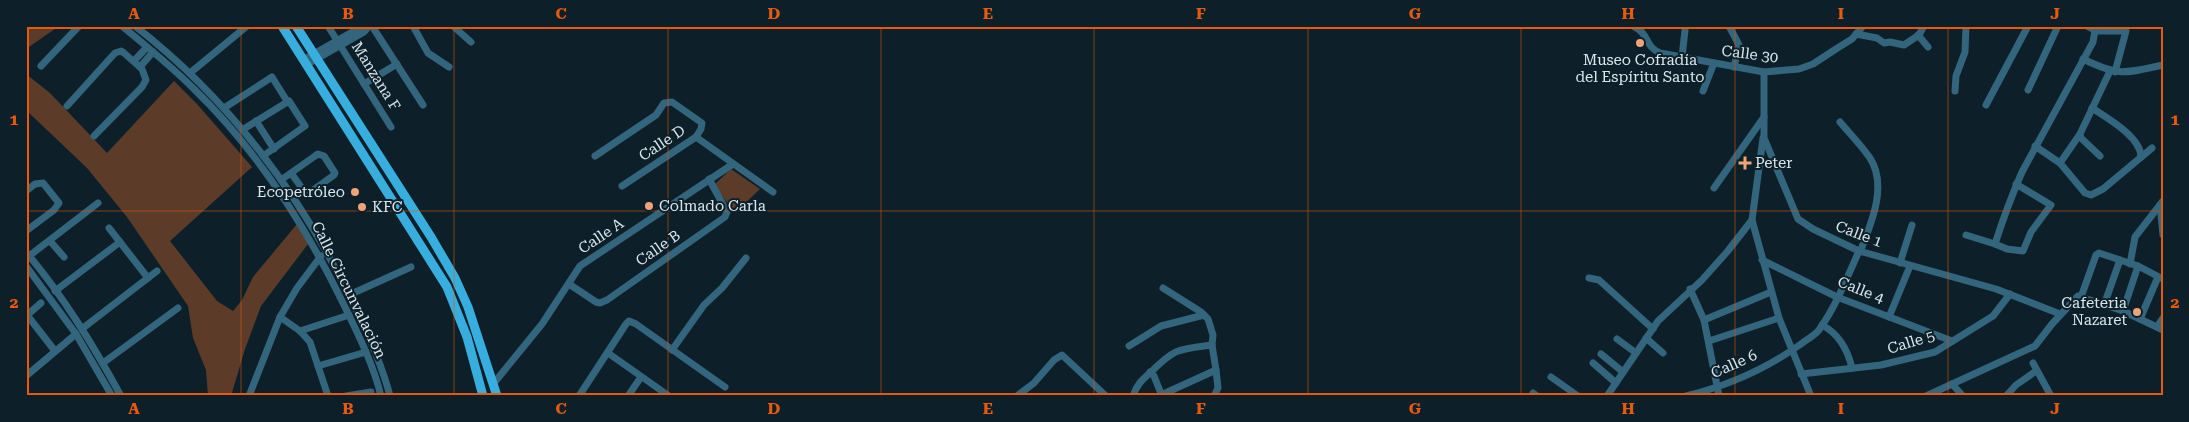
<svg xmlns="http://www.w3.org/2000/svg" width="2189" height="422" font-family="'Roboto Serif',serif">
	<rect width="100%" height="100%" fill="#0d2029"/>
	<!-- green -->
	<g fill="#5c3c29">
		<path d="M28,26H59L26,49V28Z"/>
		<path d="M26,74L50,93L107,153L174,81L197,104L252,167L170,241L217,301L233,311L242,300L253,277L297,224L308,244L261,306L245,349L231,396H208L206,370L193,338L188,306L127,217L87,168L26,110Z"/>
		<path d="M731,169L760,189L735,213L714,185Z"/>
	</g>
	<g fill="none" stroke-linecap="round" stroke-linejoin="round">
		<!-- minor -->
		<g stroke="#33657c" stroke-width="7">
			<path d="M122,26C146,46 171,66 193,88C256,149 304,223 342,301C357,332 373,363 381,396"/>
			<path d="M135,26C230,100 304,198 355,308C369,336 382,365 390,396"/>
			<path d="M328,26L391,127"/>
			<path d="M372,26L423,105"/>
			<path d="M413,26L428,53L449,67"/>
			<path d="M453,26L471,42"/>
			<path d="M1633,26C1650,34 1644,46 1660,53L1764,72L1799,69L1813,64L1839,47L1852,39L1863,26"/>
			<path d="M1729,26L1739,45L1734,67"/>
			<path d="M2095,31H2126L2115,72"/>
			<path d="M1856,34L1877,38L1884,43L1890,42L1904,45L1919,35L1924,26"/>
			<path d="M1918,35L1928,47"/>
			<path d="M1682,57L1685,30"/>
			<path d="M2083,59C2120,77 2125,73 2163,65"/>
			<path d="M303,60L361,27H368"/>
			<path d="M134,61L147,47"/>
			<path d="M306,65L364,32L369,26"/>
			<path d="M41,66L79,26"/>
			<path d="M140,67L153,52"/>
			<path d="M1764,72V138L1798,219L1813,229L1859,251L1996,289L2060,314"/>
			<path d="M190,73L247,26"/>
			<path d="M364,84L397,64"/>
			<path d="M2028,90L2058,26"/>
			<path d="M1703,91L1714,63"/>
			<path d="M1955,91L1956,76L1965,52L1966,26"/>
			<path d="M1986,105L2028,26"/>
			<path d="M67,106L115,53L121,51L124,53L142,69L146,80L142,87L94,136"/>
			<path d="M224,108L272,77L287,101"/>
			<path d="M2092,108C2107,118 2141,137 2141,157"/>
			<path d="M256,121L274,149"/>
			<path d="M1840,122C1850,134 1861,145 1870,158C1888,186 1871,224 1860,252"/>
			<path d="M242,130L289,101L305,126L263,156"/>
			<path d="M696,137L773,192"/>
			<path d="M1763,138L1752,220L1779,318L1811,396"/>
			<path d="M2035,146L2060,163L2085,193L2091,195L2103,189L2152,148"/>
			<path d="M595,156L656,115L664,103L672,102L702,123L701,129L696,137L622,186"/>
			<path d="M2100,156L2081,138L2080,134L2110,71"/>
			<path d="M2060,163L2080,134"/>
			<path d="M281,180L315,156L318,154L324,156L335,173L334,175L309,193L304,191L291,173"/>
			<path d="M2016,184L2051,205L2031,232L2023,251L2007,249L1995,244C2003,219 2012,195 2022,172L2093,42L2095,30L2087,26"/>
			<path d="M1714,188L1764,117"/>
			<path d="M26,191L35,184L43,183L59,203L54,210L26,231"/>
			<path d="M2160,205L2163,235"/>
			<path d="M109,228L148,278"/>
			<path d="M1966,235L1995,244"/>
			<path d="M50,241L64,257"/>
			<path d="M26,252C64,297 93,345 121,396"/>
			<path d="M29,256L98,203"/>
			<path d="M1762,260L1837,297L1952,341"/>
			<path d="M1900,263L1912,225"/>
			<path d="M2130,264L2135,237L2163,201"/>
			<path d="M26,266L76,334L112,396"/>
			<path d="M1589,278L1599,280L1653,329"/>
			<path d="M569,284L596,302L600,303L607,300L725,217L727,212L709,179"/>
			<path d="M1690,289L1704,320L1719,396"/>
			<path d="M55,291L120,242"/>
			<path d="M349,295L411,267"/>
			<path d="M2081,297L2096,255L2099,253L2138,266L2163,279"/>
			<path d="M2104,305L2120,260"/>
			<path d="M2123,311L2138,266"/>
			<path d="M27,315L55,351"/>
			<path d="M26,316L41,303"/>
			<path d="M280,317L300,331L310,342L328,396"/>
			<path d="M1889,317L1910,266"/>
			<path d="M2140,319L2158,277"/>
			<path d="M1704,320L1771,292"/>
			<path d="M1822,325C1839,334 1848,351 1852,368"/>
			<path d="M2157,327L2163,318"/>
			<path d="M83,328L157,271"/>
			<path d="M300,331L349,315"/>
			<path d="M1646,338L1663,353"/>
			<path d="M1617,339L1636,353"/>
			<path d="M1709,341L1779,318"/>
			<path d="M1129,346L1161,326L1204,315"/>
			<path d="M672,350L704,305L722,288L746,258"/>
			<path d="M608,353L669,396"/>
			<path d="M1601,354L1623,372"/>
			<path d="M103,363L178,308"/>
			<path d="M1593,363L1616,383"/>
			<path d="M2033,363L2051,396"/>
			<path d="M318,366L366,352"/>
			<path d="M1150,372L1154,376L1162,396"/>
			<path d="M1801,374L1881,365L1935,352L1993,316L2010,294"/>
			<path d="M26,376L76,334"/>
			<path d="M1551,377L1578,396"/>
			<path d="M494,383L542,324L580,266L733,164"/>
			<path d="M1952,384L1963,396"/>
			<path d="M1533,393L1537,396"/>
			<path d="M1161,395L1216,370L1212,345L1213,335L1208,319L1201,312L1163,288"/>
			<path d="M249,396L280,317L297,288L321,256"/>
			<path d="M346,396L371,392"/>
			<path d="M579,396L626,324L629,321L636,324L725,387"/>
			<path d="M628,396L641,377"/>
			<path d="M1017,396L1034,383L1054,360L1062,355L1106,396"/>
			<path d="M1133,396C1137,384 1142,380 1151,372C1175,348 1179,349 1212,345"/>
			<path d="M1214,396L1218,388L1216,370"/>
			<path d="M1607,396L1658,321L1702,280L1727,252L1752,220"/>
			<path d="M1686,396C1727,386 1766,369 1801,344C1806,340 1814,336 1819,330C1836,306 1847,278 1859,251"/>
			<path d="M1926,396L2035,346L2052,324L2078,296L2123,311L2163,330"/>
			<path d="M2006,396L2016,385L2036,371"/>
		</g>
		<!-- major -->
		<g stroke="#37aedd" stroke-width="9">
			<path d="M282,26L447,287L467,337L483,396"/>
			<path d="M296,26L431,237L455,278L468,307L497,396"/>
		</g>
	</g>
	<!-- grid -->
	<path fill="none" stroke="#e8590c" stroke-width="1" stroke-opacity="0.55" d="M241,26V396M454,26V396M668,26V396M881,26V396M1094,26V396M1308,26V396M1521,26V396M1735,26V396M1948,26V396M26,211H2163"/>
	<!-- markers -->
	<g fill="#efa377" stroke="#0d2029" stroke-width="2">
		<circle cx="1640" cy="43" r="5"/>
		<path d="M1742.5 155.5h5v5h5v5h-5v5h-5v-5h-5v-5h5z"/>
		<circle cx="355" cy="192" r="5"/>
		<circle cx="649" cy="206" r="5"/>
		<circle cx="362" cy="207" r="5"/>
		<circle cx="2137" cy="312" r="5"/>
	</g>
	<g text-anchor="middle" stroke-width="4" stroke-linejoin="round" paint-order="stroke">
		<!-- street labels -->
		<g font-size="15" fill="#dae6ec" stroke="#0d2029">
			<text transform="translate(1750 54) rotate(7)" y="5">Calle 30</text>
			<text transform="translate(376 76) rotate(58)" y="5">Manzana F</text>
			<text transform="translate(662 143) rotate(-34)" y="5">Calle D</text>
			<text transform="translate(1859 234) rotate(21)" y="5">Calle 1</text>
			<text transform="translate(601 236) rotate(-34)" y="5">Calle A</text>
			<text transform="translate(658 248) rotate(-35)" y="5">Calle B</text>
			<text transform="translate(349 290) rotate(64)" y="5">Calle Circunvalación</text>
			<text transform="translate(1861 290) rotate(22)" y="5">Calle 4</text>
			<text transform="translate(1911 342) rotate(-17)" y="5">Calle 5</text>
			<text transform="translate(1734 364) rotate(-24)" y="5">Calle 6</text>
		</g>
		<!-- poi labels -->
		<g font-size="15" fill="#dae6ec" stroke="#0d2029" text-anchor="start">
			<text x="1640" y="65" text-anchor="middle">Museo Cofradía<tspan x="1640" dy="17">del Espíritu Santo</tspan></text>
			<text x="1755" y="168">Peter</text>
			<text x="345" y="197" text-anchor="end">Ecopetróleo</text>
			<text x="659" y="211">Colmado Carla</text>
			<text x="372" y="212">KFC</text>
			<text x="2127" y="308" text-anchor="end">Cafeteria<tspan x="2127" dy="17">Nazaret</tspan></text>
		</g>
	</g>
	<!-- border -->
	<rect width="2189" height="422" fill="none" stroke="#0d2029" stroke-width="55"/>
	<rect x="28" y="28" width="2134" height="366" fill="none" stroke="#e8590c" stroke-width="2"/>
	<g font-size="16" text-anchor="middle" font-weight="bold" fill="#e8590c">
		<text x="134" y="19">A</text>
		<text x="348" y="19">B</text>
		<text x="561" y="19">C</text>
		<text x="774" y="19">D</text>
		<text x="988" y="19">E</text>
		<text x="1201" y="19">F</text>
		<text x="1415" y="19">G</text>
		<text x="1628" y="19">H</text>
		<text x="1841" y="19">I</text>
		<text x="2055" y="19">J</text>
		<text x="14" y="125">1</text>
		<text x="2175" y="125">1</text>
		<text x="14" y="308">2</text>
		<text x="2175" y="308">2</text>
		<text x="134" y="414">A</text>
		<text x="348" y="414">B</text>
		<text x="561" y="414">C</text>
		<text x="774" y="414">D</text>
		<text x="988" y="414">E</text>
		<text x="1201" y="414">F</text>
		<text x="1415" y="414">G</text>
		<text x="1628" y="414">H</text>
		<text x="1841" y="414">I</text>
		<text x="2055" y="414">J</text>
	</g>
</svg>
